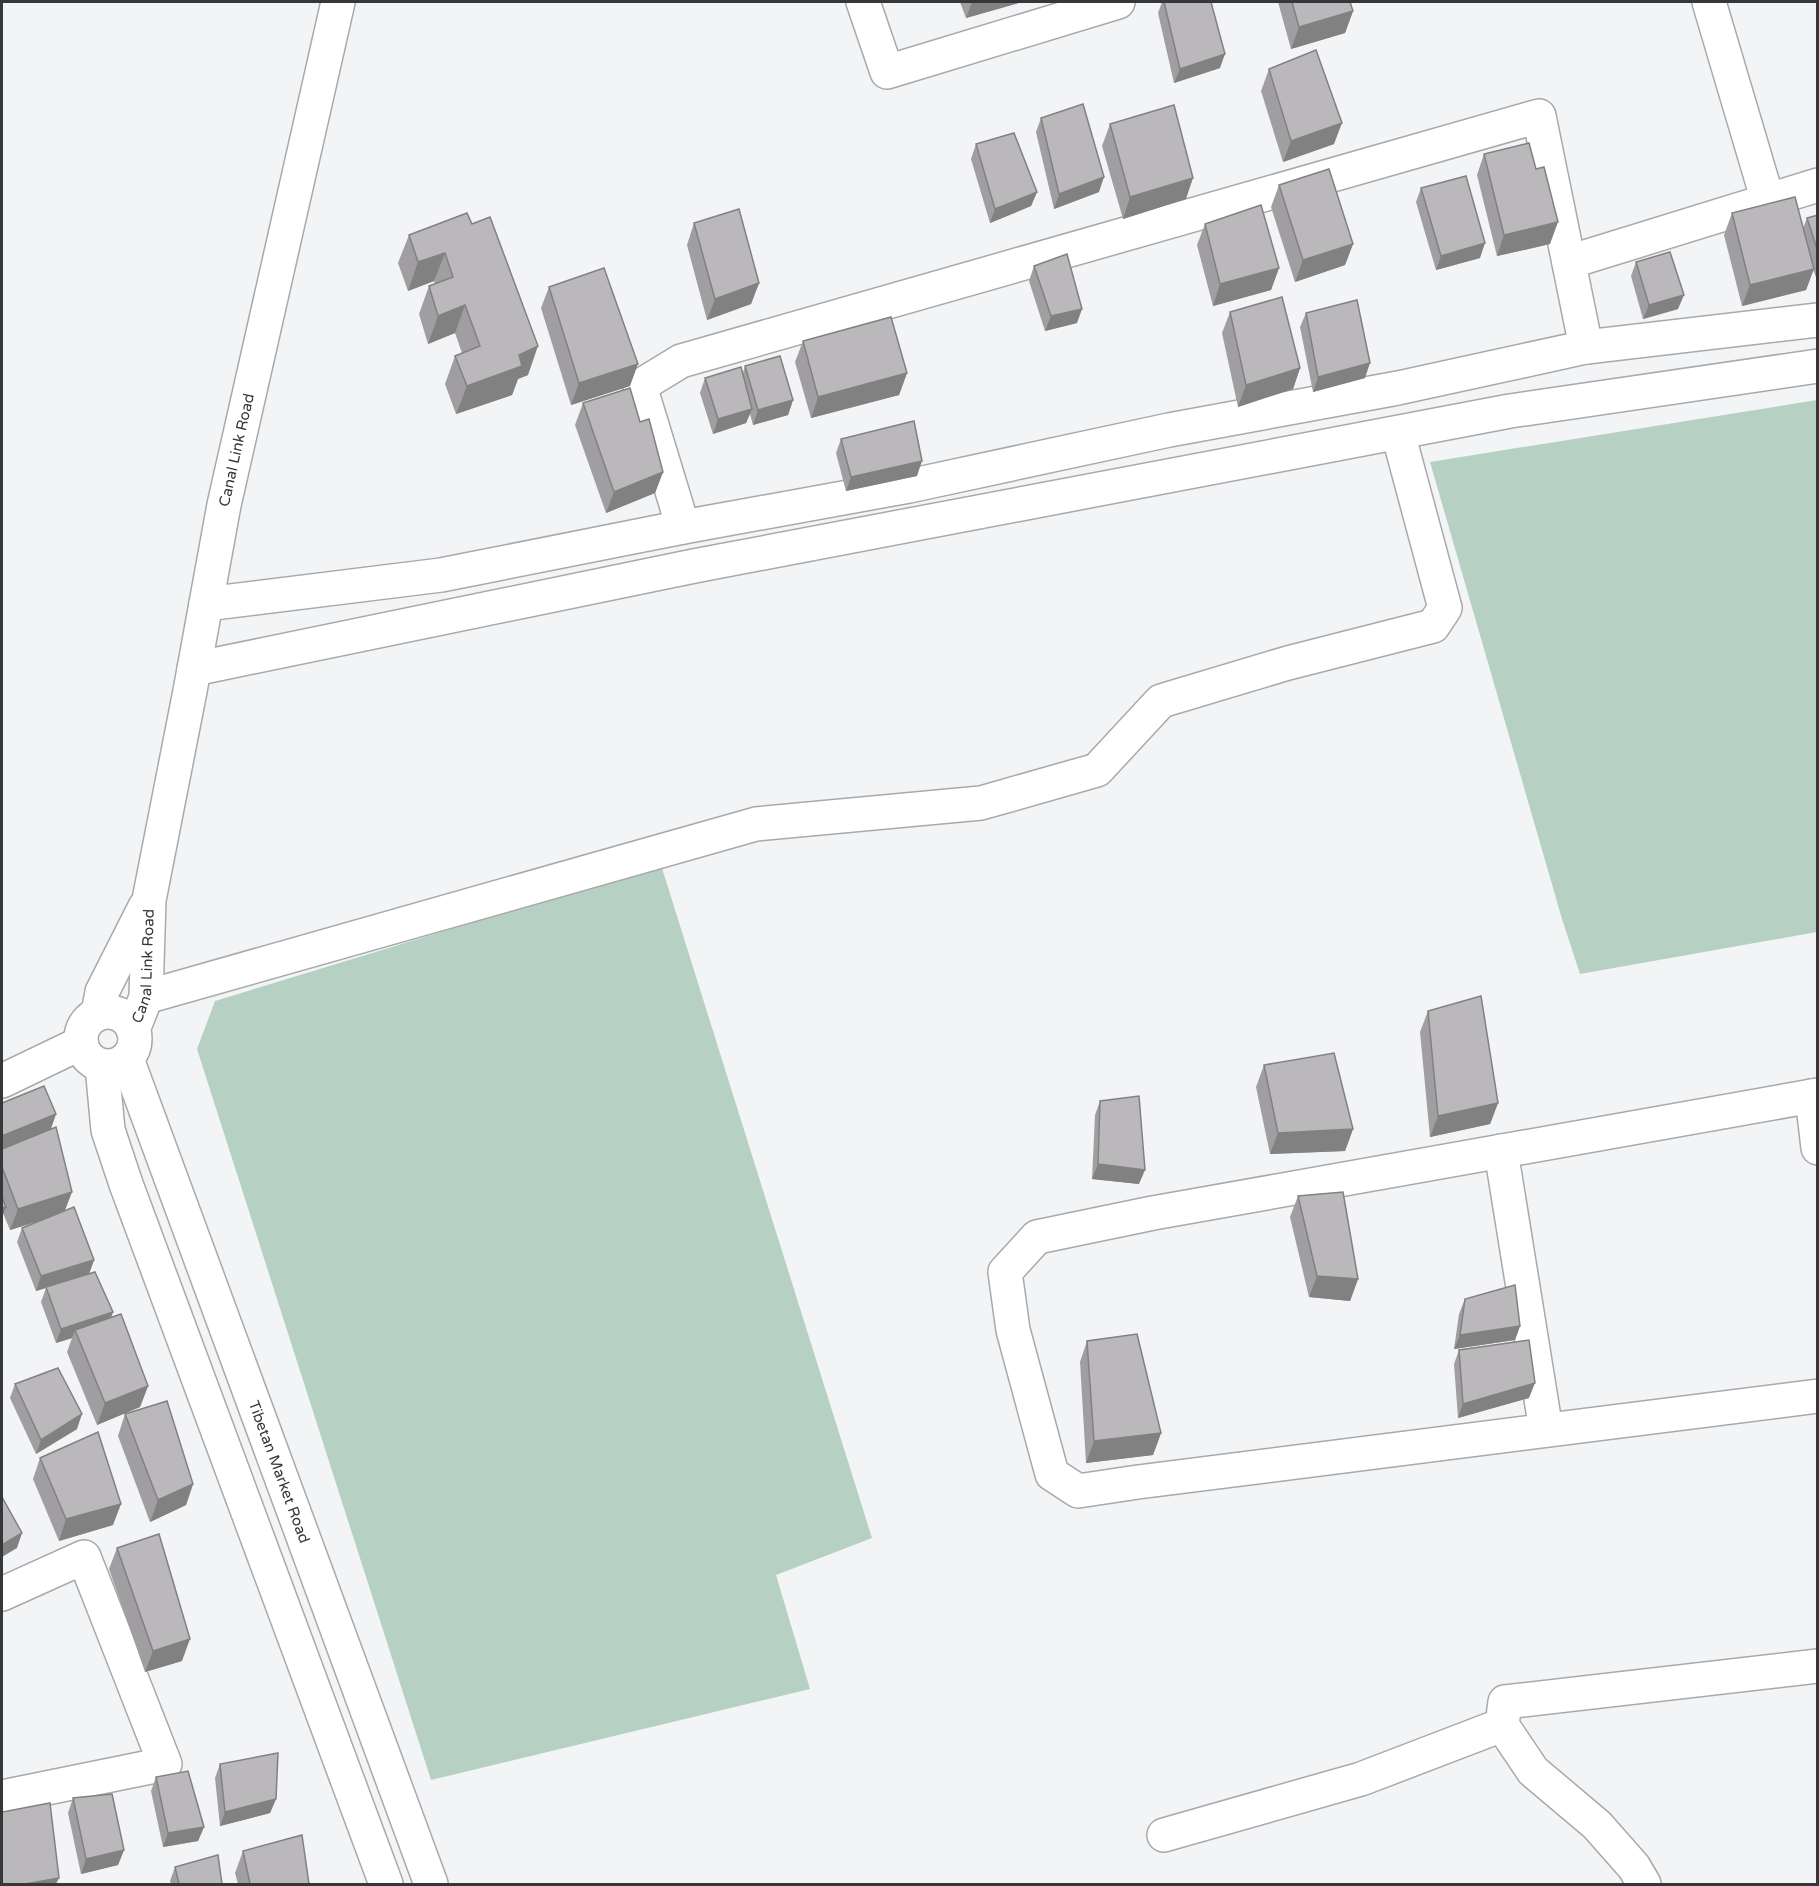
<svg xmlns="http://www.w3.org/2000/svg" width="1819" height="1886" viewBox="0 0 1819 1886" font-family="'Varela Round',sans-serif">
	<rect width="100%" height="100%" fill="#f3f4f6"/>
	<g fill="#b6d1c3">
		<polygon points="1817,400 1817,932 1580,974 1562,919 1430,462"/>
		<polygon points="661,865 872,1538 776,1575 810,1689 431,1780 197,1049 215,1001"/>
	</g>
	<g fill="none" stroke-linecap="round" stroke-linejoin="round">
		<defs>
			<g id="minor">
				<polyline points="863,2 887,72 1118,2"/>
				<polyline points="1709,2 1768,201"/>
				<polyline points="1569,262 1818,185"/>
				<polyline points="683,527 640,386 681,361 1539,116 1586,347"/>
				<polyline points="206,604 441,575 683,527 909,486 1169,430 1398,388 1586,347 1818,320"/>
				<polyline points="194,669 694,566 1510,411 1818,366"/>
				<polyline points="146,997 756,824 981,803 1097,770 1161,701 1288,663 1433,626 1445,608 1398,433"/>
				<circle cx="108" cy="1039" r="27"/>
				<polyline points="98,1014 102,992 145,907"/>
				<path id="s1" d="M133,1030L146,997L149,900L190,691L224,505L338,2"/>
				<path id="s2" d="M127,1059L431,1884"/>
				<polyline points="102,1066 108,1130 126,1184 386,1884"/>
				<polyline points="2,1081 81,1043"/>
				<polyline points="1818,1095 1153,1213 1037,1237 1005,1272 1013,1330 1052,1474 1078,1491 1138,1482 1818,1396"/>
				<polyline points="1812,1096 1818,1148"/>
				<polyline points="1501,1151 1546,1430"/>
				<polyline points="2,1594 84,1557 165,1764 2,1797"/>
				<polyline points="1164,1835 1361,1779 1502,1725"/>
				<polyline points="1644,1884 1634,1867 1597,1825 1533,1771 1502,1725 1505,1702 1818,1666"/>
			</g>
		</defs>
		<use href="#minor" stroke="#a8a9ab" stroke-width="36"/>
		<use href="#minor" stroke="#fff" stroke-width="33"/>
	</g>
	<g fill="#a09ea0">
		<polygon points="960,2 1022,2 966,18"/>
		<polygon points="1162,2 1211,2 1220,68 1174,83 1158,13"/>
		<polygon points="1278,2 1350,2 1353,11 1345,33 1291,49"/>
		<polygon points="1269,69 1334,144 1283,162 1261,91"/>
		<polygon points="1041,118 1099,192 1054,209 1036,132"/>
		<polygon points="1110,124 1186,199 1123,219 1102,146"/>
		<polygon points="976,144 1037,192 1031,206 990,223 971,159"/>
		<polygon points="1484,154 1536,169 1550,244 1497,256 1477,175"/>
		<polygon points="1279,185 1353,244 1345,265 1295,282 1271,207"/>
		<polygon points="1421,188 1480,258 1436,270 1416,202"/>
		<polygon points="467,213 528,375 518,379 512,395 456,414 445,384 455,356 462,353 455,333 428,344 419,314 429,286 435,284 434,281 408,291 398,263 409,235"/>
		<polygon points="1732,213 1803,228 1807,218 1818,215 1818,283 1813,269 1806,290 1742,306 1724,235"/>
		<polygon points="694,223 759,283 751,304 707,320 687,245"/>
		<polygon points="1205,224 1279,268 1271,290 1213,306 1197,245"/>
		<polygon points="1636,262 1678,309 1643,319 1631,276"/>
		<polygon points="1034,266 1077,323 1045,331 1029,281"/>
		<polygon points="549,287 630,386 571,405 541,308"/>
		<polygon points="1230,312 1300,368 1293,389 1238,407 1222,333"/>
		<polygon points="1306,313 1365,378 1313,392 1300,327"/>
		<polygon points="803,341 907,373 899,395 811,418 795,362"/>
		<polygon points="745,366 793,400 788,415 753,425 750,414 746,423 713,434 700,393 705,378 743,373"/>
		<polygon points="583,403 640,422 663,472 655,493 606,513 575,425"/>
		<polygon points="841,439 917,476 846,491 836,453"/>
		<polygon points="1428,1011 1498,1103 1490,1124 1430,1137 1420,1032"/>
		<polygon points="1264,1065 1353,1129 1345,1151 1270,1154 1256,1087"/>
		<polygon points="1100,1101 1139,1184 1092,1179 1095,1115"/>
		<polygon points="2,1103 56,1114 51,1129 65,1211 94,1260 89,1274 148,1386 140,1407 97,1425 67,1352 72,1338 56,1343 41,1302 46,1288 36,1291 17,1242 22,1228 39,1221 10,1230 3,1213 2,1218"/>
		<polygon points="1298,1196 1358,1279 1350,1301 1309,1297 1290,1217"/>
		<polygon points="1465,1299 1520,1326 1515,1340 1454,1349 1459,1314"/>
		<polygon points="1087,1341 1161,1433 1153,1455 1086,1463 1080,1362"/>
		<polygon points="1459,1350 1529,1398 1458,1418 1454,1364"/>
		<polygon points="15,1384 77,1429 36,1454 10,1398"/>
		<polygon points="125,1414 193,1484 186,1505 150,1522 118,1436"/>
		<polygon points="40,1458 113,1525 59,1541 33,1479"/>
		<polygon points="117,1548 182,1661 145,1672 109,1569"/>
		<polygon points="220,1764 276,1799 270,1813 220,1826 215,1778"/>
		<polygon points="156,1777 204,1827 198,1841 163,1847 151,1791"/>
		<polygon points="73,1798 124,1850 118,1865 81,1874 68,1813"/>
		<polygon points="243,1851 309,1884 238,1884 235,1873"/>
		<polygon points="175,1867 222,1884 171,1884 170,1881"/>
	</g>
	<g fill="#828182">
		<polygon points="972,2 1022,2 966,18"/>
		<polygon points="1353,11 1345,33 1291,49 1299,27"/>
		<polygon points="1225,54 1220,68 1174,83 1180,69"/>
		<polygon points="1342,123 1334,144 1283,162 1291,141"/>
		<polygon points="1104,177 1099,192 1054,209 1059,194"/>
		<polygon points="1193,178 1186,199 1123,219 1130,197"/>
		<polygon points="1037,192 1031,206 990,223 995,209"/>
		<polygon points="1558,222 1550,244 1497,256 1504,235"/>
		<polygon points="1485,243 1480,258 1436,270 1441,256"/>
		<polygon points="1353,244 1345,265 1295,282 1303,260"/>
		<polygon points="445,253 434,281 408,291 418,262"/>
		<polygon points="1279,268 1271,290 1213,306 1220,284"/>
		<polygon points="1814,269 1806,290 1742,306 1750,285"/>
		<polygon points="759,283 751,304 707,320 715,299"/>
		<polygon points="1684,295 1678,309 1643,319 1649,305"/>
		<polygon points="465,305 455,333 428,344 438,316"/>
		<polygon points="1082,309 1077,323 1045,331 1051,316"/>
		<polygon points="538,346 528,375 518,379 512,395 456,414 467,386 519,355"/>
		<polygon points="1370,363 1365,378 1313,392 1318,377"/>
		<polygon points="638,364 630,386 571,405 579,383"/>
		<polygon points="1300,368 1293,389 1238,407 1246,385"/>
		<polygon points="907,373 899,395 811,418 818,397"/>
		<polygon points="793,400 788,415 753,425 758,410"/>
		<polygon points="752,409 746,423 713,434 718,419"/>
		<polygon points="922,461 917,476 846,491 851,477"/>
		<polygon points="663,472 655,493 606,513 614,492"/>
		<polygon points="1498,1103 1490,1124 1430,1137 1438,1116"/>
		<polygon points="56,1114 48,1136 2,1154 2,1136"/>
		<polygon points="1353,1129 1345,1151 1270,1154 1278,1133"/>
		<polygon points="1098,1164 1145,1170 1139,1184 1092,1179"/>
		<polygon points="72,1192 64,1213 10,1230 18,1209"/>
		<polygon points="6,1207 2,1218 2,1208"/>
		<polygon points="94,1260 89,1274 36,1291 41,1276"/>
		<polygon points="1317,1276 1358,1279 1350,1301 1309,1297"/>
		<polygon points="113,1312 108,1327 75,1330 72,1338 56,1343 61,1329"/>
		<polygon points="1520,1326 1515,1340 1454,1349 1460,1335"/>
		<polygon points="1535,1383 1529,1398 1458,1418 1463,1404"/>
		<polygon points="148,1386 140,1407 97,1425 105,1403"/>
		<polygon points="82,1414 77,1429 36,1454 41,1440"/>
		<polygon points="1161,1433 1153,1455 1086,1463 1094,1441"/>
		<polygon points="193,1484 186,1505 150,1522 158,1500"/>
		<polygon points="121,1504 113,1525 59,1541 66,1519"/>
		<polygon points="22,1533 17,1548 2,1557 2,1545"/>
		<polygon points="190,1639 182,1661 145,1672 153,1651"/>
		<polygon points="276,1799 270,1813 220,1826 225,1812"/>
		<polygon points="204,1827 198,1841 163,1847 168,1833"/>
		<polygon points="124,1850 118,1865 81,1874 86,1859"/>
		<polygon points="59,1878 56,1884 25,1884"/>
	</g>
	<g fill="#bab8ba" stroke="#828182" stroke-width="1.5">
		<polygon points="1164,2 1211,2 1225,54 1180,69"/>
		<polygon points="1292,2 1350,2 1353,11 1299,27"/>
		<polygon points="1316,50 1342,123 1291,141 1269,69"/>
		<polygon points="1083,104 1104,177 1059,194 1041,118"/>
		<polygon points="1174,105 1193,178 1130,197 1110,124"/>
		<polygon points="1014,133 1037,192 995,209 976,144"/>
		<polygon points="1529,143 1536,169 1544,167 1558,222 1504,235 1484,154"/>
		<polygon points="1329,169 1353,244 1303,260 1279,185"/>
		<polygon points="1466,176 1485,243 1441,256 1421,188"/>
		<polygon points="1795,197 1814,269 1750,285 1732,213"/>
		<polygon points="1261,205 1279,268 1220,284 1205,224"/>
		<polygon points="739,209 759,283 715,299 694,223"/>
		<polygon points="467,213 472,224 490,217 538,346 519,355 522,366 467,386 455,356 480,346 465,305 438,316 429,286 453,277 445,253 418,262 409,235"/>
		<polygon points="1818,215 1818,252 1807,218"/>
		<polygon points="1670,252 1684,295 1649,305 1636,262"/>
		<polygon points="1067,254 1082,309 1051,316 1034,266"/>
		<polygon points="604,268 638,364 579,383 549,287"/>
		<polygon points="1282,297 1300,368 1246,385 1230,312"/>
		<polygon points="1357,300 1370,363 1318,377 1306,313"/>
		<polygon points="891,317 907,373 818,397 803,341"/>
		<polygon points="780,356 793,400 758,410 745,366"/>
		<polygon points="741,367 752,409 718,419 705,378"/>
		<polygon points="630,388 640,422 649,419 663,472 614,492 583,403"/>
		<polygon points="914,421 922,461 851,477 841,439"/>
		<polygon points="1481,996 1498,1103 1438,1116 1428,1011"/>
		<polygon points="1334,1053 1353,1129 1278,1133 1264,1065"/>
		<polygon points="44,1086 56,1114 2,1136 2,1103"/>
		<polygon points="1139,1096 1145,1170 1098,1164 1100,1101"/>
		<polygon points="56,1127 72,1192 18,1209 2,1167 2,1149"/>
		<polygon points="1343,1192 1358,1279 1317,1276 1298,1196"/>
		<polygon points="2,1197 6,1207 2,1208"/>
		<polygon points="74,1207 94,1260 41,1276 22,1228"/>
		<polygon points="95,1272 113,1312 61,1329 46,1287"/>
		<polygon points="1515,1285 1520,1326 1460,1335 1465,1299"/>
		<polygon points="121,1314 148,1386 105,1403 75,1330"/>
		<polygon points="1137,1334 1161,1433 1094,1441 1087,1341"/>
		<polygon points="1529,1340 1535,1383 1463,1404 1459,1350"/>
		<polygon points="58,1368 82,1414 41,1440 15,1384"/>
		<polygon points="167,1401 193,1484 158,1500 125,1414"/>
		<polygon points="98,1432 121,1504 66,1519 40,1458"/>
		<polygon points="2,1497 22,1533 2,1545"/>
		<polygon points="159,1534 190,1639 153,1651 117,1548"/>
		<polygon points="278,1753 276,1799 225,1812 220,1764"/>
		<polygon points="188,1771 204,1827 168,1833 156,1777"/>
		<polygon points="112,1794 124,1850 86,1859 73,1798"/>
		<polygon points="50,1803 59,1878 25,1884 2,1884 2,1812"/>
		<polygon points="302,1835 309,1884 250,1884 243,1851"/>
		<polygon points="218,1855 222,1884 179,1884 175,1867"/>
	</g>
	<g text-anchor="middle" stroke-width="5" stroke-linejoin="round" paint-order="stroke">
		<g font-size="15" fill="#363738" stroke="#fff">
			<text dy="5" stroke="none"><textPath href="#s1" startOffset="591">Canal Link Road</textPath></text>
			<text dy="5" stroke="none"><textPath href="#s1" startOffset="66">Canal Link Road</textPath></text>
			<text dy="5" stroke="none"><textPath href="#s2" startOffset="440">Tibetan Market Road</textPath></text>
		</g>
	</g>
	<rect width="1819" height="1886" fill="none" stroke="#363738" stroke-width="6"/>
</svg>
